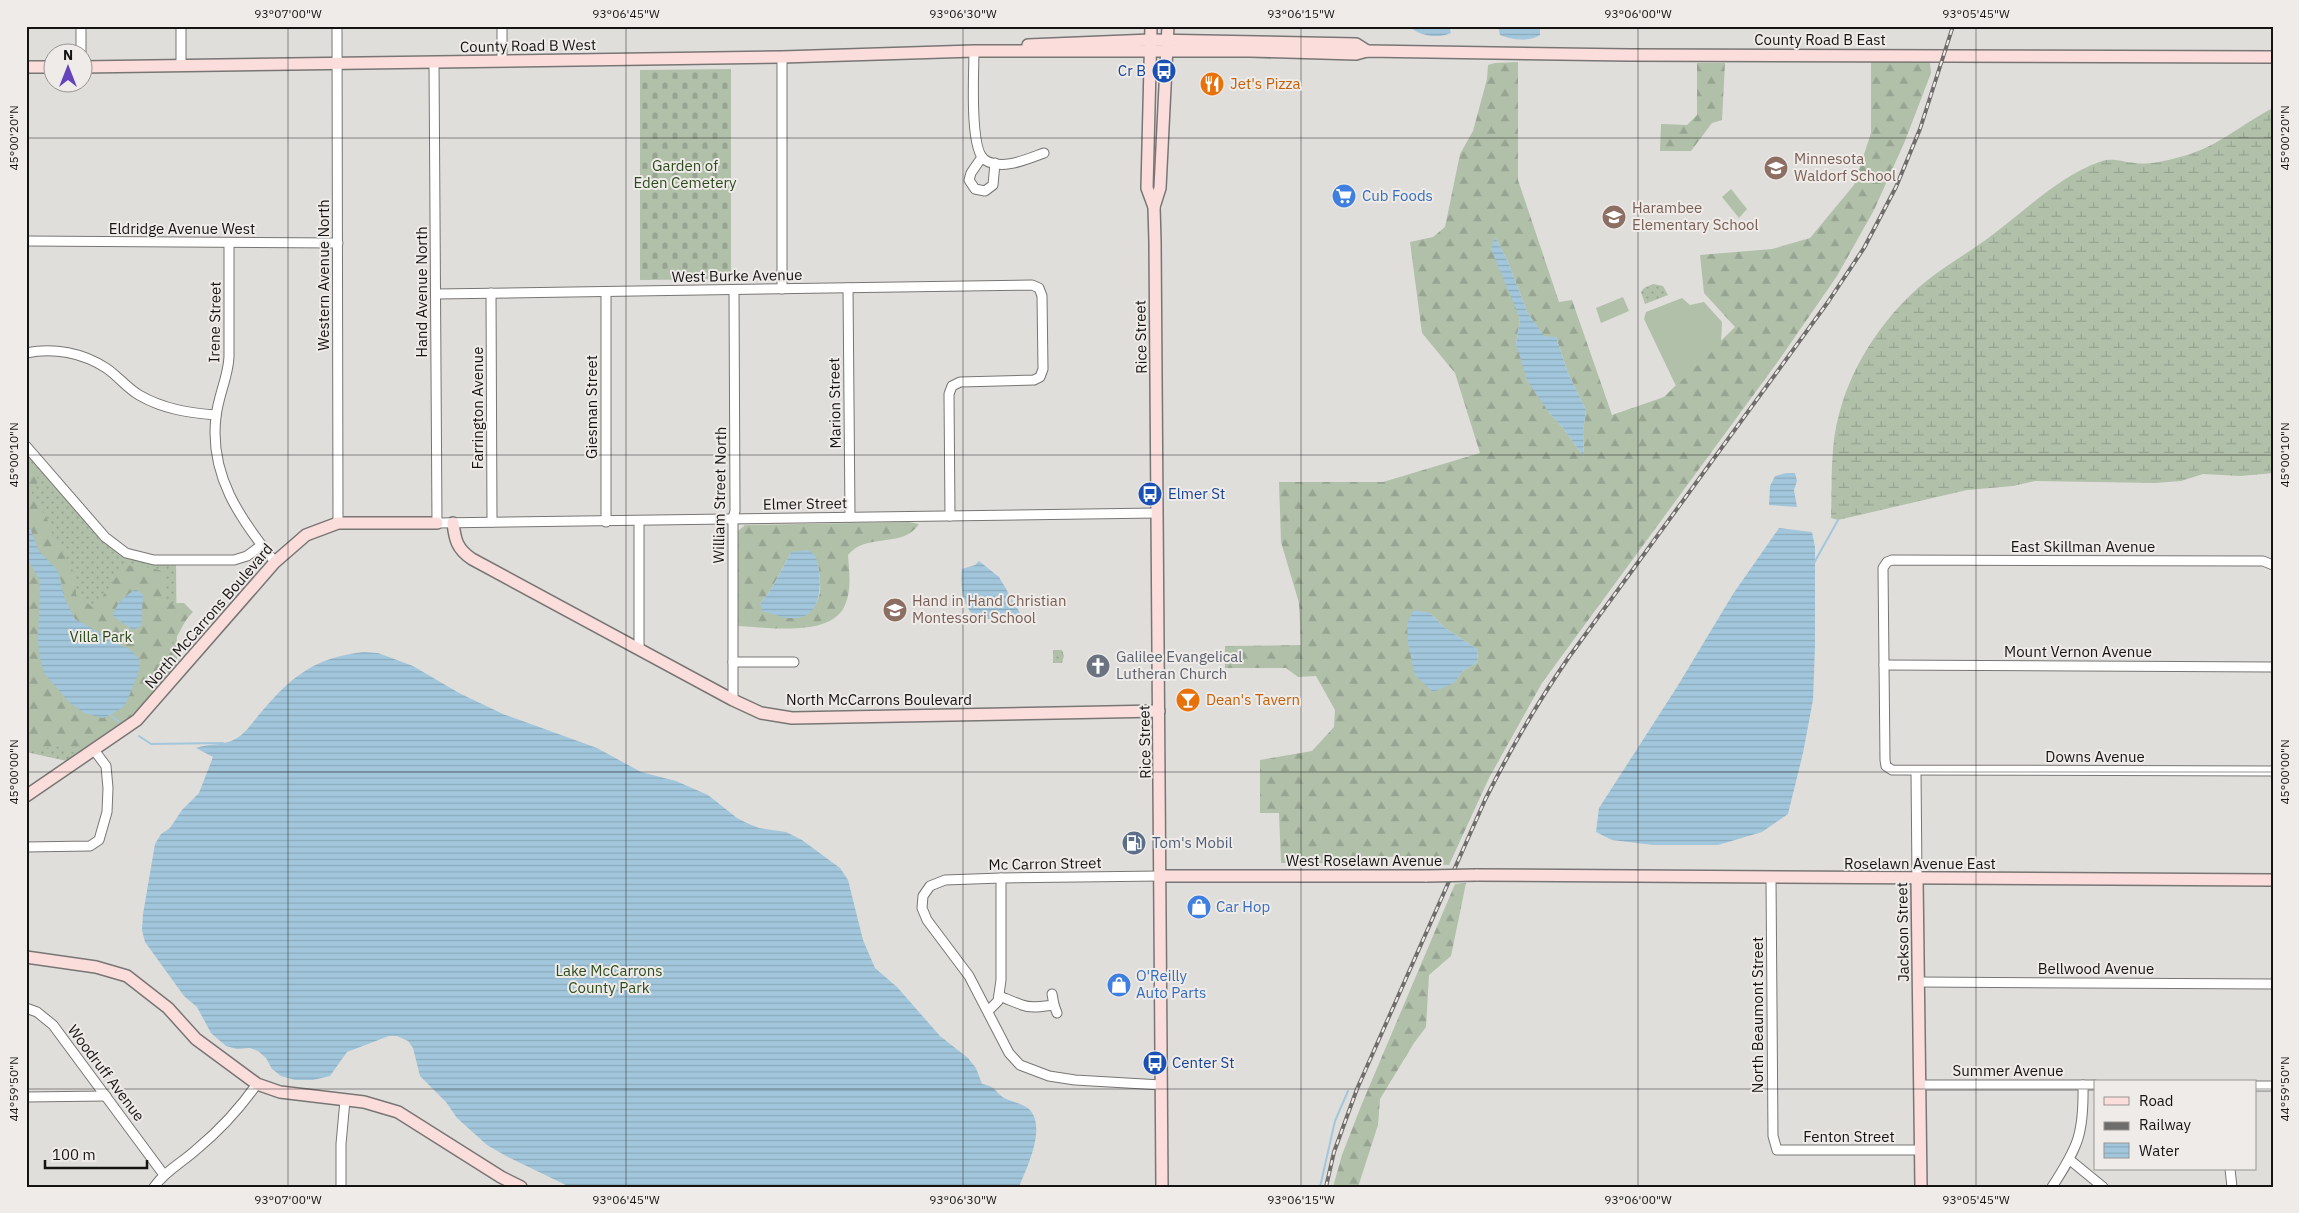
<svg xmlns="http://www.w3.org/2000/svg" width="2299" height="1213" viewBox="0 0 2299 1213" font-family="'IBM Plex Sans',sans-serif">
	<defs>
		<pattern id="grass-dots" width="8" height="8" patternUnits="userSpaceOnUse" patternTransform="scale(1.25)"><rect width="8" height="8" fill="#b0c0a9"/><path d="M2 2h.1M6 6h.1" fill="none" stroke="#96a491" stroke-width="1.8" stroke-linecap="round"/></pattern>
		<pattern id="forest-firs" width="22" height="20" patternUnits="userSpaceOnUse" patternTransform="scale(1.25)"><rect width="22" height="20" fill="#b0c0a9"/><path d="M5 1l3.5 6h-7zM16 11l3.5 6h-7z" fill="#96a491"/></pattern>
		<pattern id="wetland-marsh" width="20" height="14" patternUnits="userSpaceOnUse" patternTransform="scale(1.25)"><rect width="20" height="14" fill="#b0c0a9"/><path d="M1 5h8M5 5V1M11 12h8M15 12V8" fill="none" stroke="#96a491"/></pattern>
		<pattern id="cemetery-stones" width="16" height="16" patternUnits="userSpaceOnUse" patternTransform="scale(1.25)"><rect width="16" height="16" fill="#b0c0a9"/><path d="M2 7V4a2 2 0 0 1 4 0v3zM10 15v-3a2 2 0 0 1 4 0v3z" fill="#96a491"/></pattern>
		<pattern id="water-rules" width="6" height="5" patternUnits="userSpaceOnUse" patternTransform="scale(1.25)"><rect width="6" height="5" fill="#a2c7dc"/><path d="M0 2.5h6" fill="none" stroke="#8baabc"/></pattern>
	</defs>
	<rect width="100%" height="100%" fill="#e0dedb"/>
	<g fill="url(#grass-dots)">
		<polygon points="1653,284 1663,286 1668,295 1645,304 1641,292 1644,288"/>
		<polygon points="26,446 105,537 126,553 176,560 177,675 148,709 76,763 26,752"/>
		<polygon points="1053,650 1062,650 1064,656 1062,663 1053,663"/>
	</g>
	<g fill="url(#forest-firs)" fill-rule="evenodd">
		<path d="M1518,62V180L1559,302L1572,300L1612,415L1664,397L1735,327L1704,293L1700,255L1772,249L1810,238L1854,185L1871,133V62H1930L1931,73L1905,141L1874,210L1837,276L1779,360L1542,683L1489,778L1449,865L1427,864L1421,856L1342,858L1339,863H1281L1279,813H1260V760L1312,751L1334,727L1335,710L1316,676L1298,677L1286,668H1225V646L1301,645L1299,603L1281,542L1279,482H1383L1480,453L1455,373L1422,333L1410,242L1433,237L1445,227L1460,154L1473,131L1487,79L1488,65L1495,63ZM1495,237L1508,262L1527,312L1544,337H1556L1568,373L1586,410L1583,432L1584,457L1563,428L1550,414L1516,344L1520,318ZM1430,613L1445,628L1477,649L1478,662L1463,671L1453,683Z"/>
		<polygon points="1697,63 1725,63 1722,120 1712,123 1691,151 1660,151 1661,124 1687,125 1697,115"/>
		<path d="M26,459L38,470L37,484L31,494L52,527V536L64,553L76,577V595L94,608L125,565L153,568L164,572L167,603H184L193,612C181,623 181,635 170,645L175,666L141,710L76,753L56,746L42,749H26V556L39,579L40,589L39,654L134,684L140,670L119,644L83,625L75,619L68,610L61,580L52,564L38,550L26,516ZM113,616L140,617L141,626L133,629Z"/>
		<path d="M909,522L919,524C903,549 866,532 848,555C849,571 852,589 845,605C832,638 766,627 737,626V532L745,525ZM791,552L818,564C819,573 821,583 820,592C814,625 780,623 760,604L772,588Z"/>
		<polygon points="1466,883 1451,956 1429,975 1426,1027 1414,1043 1380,1099 1378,1125 1358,1187 1333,1187 1342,1155 1361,1106 1455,884"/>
	</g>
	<path fill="url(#wetland-marsh)" d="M2273,108V473L2241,476L2203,474L2181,481L2155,483L2035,481L2013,486L1967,490L1838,520L1831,518C1832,495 1831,472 1833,450C1838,387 1873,328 1919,287C1940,269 1965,255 1987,239C2023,213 2056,178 2099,162C2113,157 2121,162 2135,163C2147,165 2165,161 2176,158C2214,150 2240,125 2273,108Z"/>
	<polygon fill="url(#cemetery-stones)" points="731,69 731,279 640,280 640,70"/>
	<g fill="#b0c0a9">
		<polygon points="1731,189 1747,209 1739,218 1722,197"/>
		<polygon points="1623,297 1629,311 1601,323 1596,308"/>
		<polygon points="1682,298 1690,305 1704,302 1722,322 1721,343 1676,386 1644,319 1646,312"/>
	</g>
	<g fill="url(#water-rules)">
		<path d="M1409,26H1449L1451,33C1439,39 1418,36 1409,26Z"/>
		<path d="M1498,26H1540V35C1530,42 1511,40 1500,35Z"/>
		<polygon points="1495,237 1508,262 1527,312 1544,336 1556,337 1568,373 1586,410 1583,432 1584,457 1563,428 1550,414 1527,380 1516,344 1520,318 1491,249"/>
		<polygon points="1786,473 1795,473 1797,481 1794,490 1797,507 1769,505 1770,486 1775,476"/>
		<path d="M26,516L38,550L58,571L64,597L75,619L132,651L140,660C140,669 138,675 134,683C125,707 127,707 103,718L84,713L69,702L44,673L39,654L38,638L40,589L39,579L26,556Z"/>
		<polygon points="1779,528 1812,532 1815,547 1815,646 1813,700 1803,753 1788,814 1762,832 1718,845 1653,845 1612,840 1596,832 1599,808 1677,687 1733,594"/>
		<path d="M807,550L815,555C823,577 825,621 790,618C780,618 772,612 763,612L760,604L772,588L791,552Z"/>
		<path d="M979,561L999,577L1020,613L1018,620L1005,624C1001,623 997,620 994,619C990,618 985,620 981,619C962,613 960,584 962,569L975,565Z"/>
		<path d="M136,589L143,595L141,626L133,630L113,616C115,604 125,596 136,589Z"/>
		<polygon points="1414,610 1430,613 1445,628 1477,649 1478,662 1463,671 1454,683 1433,692 1415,675 1408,644 1407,623"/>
		<path d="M364,652L378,653L413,666L459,693L503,714L597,748L641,772L676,781L708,795L737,818L749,824L759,828L786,832L802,840L840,868L848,880L863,940L875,968L897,987L940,1036L968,1058L976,1068L982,1084C997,1087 993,1090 1004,1098C1012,1102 1022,1103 1029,1109C1047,1127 1027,1167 1019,1187H570L506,1156L487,1145L457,1118L446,1102L420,1076L413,1048L408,1041L397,1036H389L347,1052L330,1076L313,1080H295L281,1076L272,1069L266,1058L258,1051L250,1048L237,1049L226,1046L211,1033L197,1007L184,996L145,942L142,930L143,914L155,844L161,834L170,828L182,810L199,793L213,757L196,748C209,743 225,746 237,738C247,732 255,719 263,710C293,675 317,657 364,652Z"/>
	</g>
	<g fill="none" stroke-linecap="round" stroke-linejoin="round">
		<g stroke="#a2c7dc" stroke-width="2">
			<polyline points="1814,563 1838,520"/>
			<polyline points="109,714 119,722"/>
			<polyline points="139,736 151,744 223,743"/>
			<polyline points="1320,1187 1335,1121 1348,1091"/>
		</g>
		<defs>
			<g id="street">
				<polyline points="81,26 81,52"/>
				<polyline points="181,26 181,66"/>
				<polyline points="337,26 338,523"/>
				<path d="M974,51C974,71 969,150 985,160C1002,171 1027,159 1044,153"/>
				<polyline points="782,57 782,289"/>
				<polyline points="502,61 502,26"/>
				<polyline points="434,62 437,523 1157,513"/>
				<polyline points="982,157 971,173 969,180 975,189 985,191 993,185 995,163"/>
				<polyline points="26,241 338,243"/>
				<path d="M229,243V357C228,378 218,396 216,417C209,475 240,519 275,562"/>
				<polyline points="848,288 850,517"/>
				<polyline points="491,293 492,522"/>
				<polyline points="606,293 606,522"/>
				<polyline points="436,294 1032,285 1039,288 1042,296 1043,369 1040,377 1034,380 960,382 952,386 949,394 950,516"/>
				<path d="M26,353C54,347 83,353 106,368C118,376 127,388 139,395C163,409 189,413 216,415"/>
				<polyline points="26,446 105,537 126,553 154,560 234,560 247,556 262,545"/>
				<polyline points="2273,565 2263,561 1892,560 1887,562 1883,568 1885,760 1886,766 1892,770 2273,771"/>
				<polyline points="639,649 639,521"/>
				<polyline points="733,662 794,662"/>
				<polyline points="1884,665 2273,667"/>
				<polyline points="733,700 733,518 735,511 734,290"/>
				<polyline points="1916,771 1917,879"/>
				<polyline points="26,847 90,846 99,840 107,812 108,788 106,766 94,750"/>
				<polyline points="1771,879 1773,1136 1777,1150 1920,1150"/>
				<polyline points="1919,982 2273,984"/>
				<polyline points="1052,994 1054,1005"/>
				<path d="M999,996C1007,999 1014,1002 1022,1005C1032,1009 1044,1006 1054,1005L1057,1013"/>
				<polyline points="26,1008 37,1012 53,1025 164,1175"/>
				<polyline points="988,1011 998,1001 1001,980 1001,878"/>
				<polyline points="1161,1085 1075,1080 1049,1076 1020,1065 1009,1053 969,976 927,920 922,908 923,896 930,886 945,880 1001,878 1161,876"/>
				<polyline points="1920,1085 2095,1085"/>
				<polyline points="2255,1086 2273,1086"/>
				<polyline points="26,1097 106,1096"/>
				<polyline points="2070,1160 2103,1187"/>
				<polyline points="2230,1169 2232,1187"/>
				<path d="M154,1187C165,1171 183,1162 197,1149C220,1130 240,1108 257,1084"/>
				<polyline points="341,1187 341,1144 345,1100"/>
				<path d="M2052,1187C2078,1147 2084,1134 2083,1085"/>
			</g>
			<g id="secondary">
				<polyline points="1151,26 1147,188 1154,207 1155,242 1162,1187"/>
				<polyline points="1028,45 1151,40 1356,44 1367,51"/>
				<polyline points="26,67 52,67"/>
				<polyline points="82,67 782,57 974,51 1250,51 1356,54 1367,51 1629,55 2273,57"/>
				<polyline points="1154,207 1160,188 1168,26"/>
				<path d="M453,523C455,540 457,549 472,559L733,700L761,713L792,718L1159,711"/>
				<polyline points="26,796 137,720 275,562 306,535 338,523 437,523"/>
				<polyline points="1476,875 2273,880"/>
				<polyline points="1161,876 1427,876"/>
				<polyline points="1917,879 1921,1187"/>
				<polyline points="26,957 96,967 127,976 168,1008 196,1039 257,1084 280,1092 364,1102 398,1112 501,1177 521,1187"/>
			</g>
		</defs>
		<use href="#street" stroke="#787674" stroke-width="11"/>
		<use href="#secondary" stroke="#787674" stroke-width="14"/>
		<use href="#street" stroke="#fff" stroke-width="9"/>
		<use href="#secondary" stroke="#fbdedc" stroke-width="11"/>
		<defs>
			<path id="rail" d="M1326,1187L1334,1152L1357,1089L1485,800C1510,750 1537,703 1569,657L1828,302L1864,248L1896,187L1920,129L1953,26"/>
		</defs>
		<use href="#rail" stroke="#6f6d6b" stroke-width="4"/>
		<use href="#rail" stroke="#eeebe8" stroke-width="2" stroke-dasharray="5.5" stroke-linecap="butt"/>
		<defs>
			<polyline id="secondary-bridge" points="1427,876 1476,875"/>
		</defs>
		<use href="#secondary-bridge" stroke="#787674" stroke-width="14" stroke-linecap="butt"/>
		<use href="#secondary-bridge" stroke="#fbdedc" stroke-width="11"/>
	</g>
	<path fill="none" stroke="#151413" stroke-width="1" stroke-opacity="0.45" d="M288,26V1187M626,26V1187M963,26V1187M1301,26V1187M1638,26V1187M1976,26V1187M26,138H2273M26,455H2273M26,772H2273M26,1089H2095M2255,1089H2273"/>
	<defs>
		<symbol id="bus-disc" viewBox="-11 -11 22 22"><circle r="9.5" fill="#1a4fb4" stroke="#eeebe8"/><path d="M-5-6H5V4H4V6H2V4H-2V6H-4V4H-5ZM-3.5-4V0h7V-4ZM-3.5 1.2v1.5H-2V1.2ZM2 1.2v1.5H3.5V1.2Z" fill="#fff"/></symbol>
		<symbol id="restaurant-disc" viewBox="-11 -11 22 22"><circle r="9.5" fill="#e8710a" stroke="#eeebe8"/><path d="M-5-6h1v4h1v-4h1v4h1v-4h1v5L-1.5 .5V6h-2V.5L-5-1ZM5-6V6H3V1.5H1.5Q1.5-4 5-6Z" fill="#fff"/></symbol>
		<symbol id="school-disc" viewBox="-11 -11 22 22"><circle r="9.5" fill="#8d6e63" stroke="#eeebe8"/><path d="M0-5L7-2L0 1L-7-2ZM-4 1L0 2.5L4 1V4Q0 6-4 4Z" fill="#fff"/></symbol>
		<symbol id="supermarket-disc" viewBox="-11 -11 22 22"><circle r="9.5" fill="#3f7fe0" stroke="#eeebe8"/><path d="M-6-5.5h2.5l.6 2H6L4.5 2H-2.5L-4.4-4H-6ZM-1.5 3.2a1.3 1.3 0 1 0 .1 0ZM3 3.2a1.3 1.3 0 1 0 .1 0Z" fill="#fff"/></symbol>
		<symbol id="church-disc" viewBox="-11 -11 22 22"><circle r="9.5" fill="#6b7280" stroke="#eeebe8"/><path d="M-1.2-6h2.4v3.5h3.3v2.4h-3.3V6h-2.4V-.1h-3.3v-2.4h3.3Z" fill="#fff"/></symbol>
		<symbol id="bar-disc" viewBox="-11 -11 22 22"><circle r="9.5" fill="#e8710a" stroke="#eeebe8"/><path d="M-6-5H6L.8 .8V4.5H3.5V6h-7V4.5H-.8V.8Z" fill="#fff"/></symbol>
		<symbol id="fuel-disc" viewBox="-11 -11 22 22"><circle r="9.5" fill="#5c6f8a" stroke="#eeebe8"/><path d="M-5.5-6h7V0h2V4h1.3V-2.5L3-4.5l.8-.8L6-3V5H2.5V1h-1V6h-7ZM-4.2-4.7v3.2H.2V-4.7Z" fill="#fff"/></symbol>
		<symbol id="shop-disc" viewBox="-11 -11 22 22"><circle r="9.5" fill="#3f7fe0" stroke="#eeebe8"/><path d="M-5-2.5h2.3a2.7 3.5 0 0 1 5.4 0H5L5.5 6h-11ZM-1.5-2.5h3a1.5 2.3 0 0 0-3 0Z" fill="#fff"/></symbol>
	</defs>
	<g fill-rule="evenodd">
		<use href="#bus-disc" x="1150" y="57" width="28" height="28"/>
		<use href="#restaurant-disc" x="1198" y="70" width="28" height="28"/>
		<use href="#school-disc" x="1762" y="154" width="28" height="28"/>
		<use href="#supermarket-disc" x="1330" y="182" width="28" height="28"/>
		<use href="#school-disc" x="1600" y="203" width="28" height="28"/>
		<use href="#bus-disc" x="1136" y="480" width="28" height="28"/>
		<use href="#school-disc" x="881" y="596" width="28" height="28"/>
		<use href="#church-disc" x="1084" y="652" width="28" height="28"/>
		<use href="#bar-disc" x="1174" y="686" width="28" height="28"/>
		<use href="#fuel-disc" x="1120" y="829" width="28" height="28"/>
		<use href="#shop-disc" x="1185" y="893" width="28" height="28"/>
		<use href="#shop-disc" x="1105" y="971" width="28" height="28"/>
		<use href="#bus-disc" x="1141" y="1049" width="28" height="28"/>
	</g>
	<g text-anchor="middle" stroke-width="4" stroke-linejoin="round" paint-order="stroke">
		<g font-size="15" fill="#151413" stroke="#eeebe8">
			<text x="1820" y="45">County Road B East</text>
			<text transform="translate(528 46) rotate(-1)" y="5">County Road B West</text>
			<text x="182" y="234">Eldridge Avenue West</text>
			<text transform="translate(324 275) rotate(-90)" y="5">Western Avenue North</text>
			<text transform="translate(737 276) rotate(-1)" y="5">West Burke Avenue</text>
			<text transform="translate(422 292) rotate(-90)" y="5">Hand Avenue North</text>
			<text transform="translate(215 322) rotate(-89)" y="5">Irene Street</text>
			<text transform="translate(1141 337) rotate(-91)" y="5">Rice Street</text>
			<text transform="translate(835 403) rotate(-91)" y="5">Marion Street</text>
			<text transform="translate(592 407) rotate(-90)" y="5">Giesman Street</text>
			<text transform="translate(478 408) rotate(-90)" y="5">Farrington Avenue</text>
			<text transform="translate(720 495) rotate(-89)" y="5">William Street North</text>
			<text transform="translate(805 504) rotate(-1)" y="5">Elmer Street</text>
			<text x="2083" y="552">East Skillman Avenue</text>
			<text transform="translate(209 616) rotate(-49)" y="5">North McCarrons Boulevard</text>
			<text x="2078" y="657">Mount Vernon Avenue</text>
			<text x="879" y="705">North McCarrons Boulevard</text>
			<text transform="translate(1145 742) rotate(-91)" y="5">Rice Street</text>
			<text x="2095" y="762">Downs Avenue</text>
			<text x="1364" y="866">West Roselawn Avenue</text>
			<text transform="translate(1045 864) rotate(-1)" y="5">Mc Carron Street</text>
			<text x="1920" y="869">Roselawn Avenue East</text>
			<text transform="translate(1903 932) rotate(-91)" y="5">Jackson Street</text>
			<text x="2096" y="974">Bellwood Avenue</text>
			<text transform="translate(1758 1015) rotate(-90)" y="5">North Beaumont Street</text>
			<text x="2008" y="1076">Summer Avenue</text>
			<text transform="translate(106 1073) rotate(53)" y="5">Woodruff Avenue</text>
			<text x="1849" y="1142">Fenton Street</text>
		</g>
		<g font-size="15" fill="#164399" stroke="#eeebe8" text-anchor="start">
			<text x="1146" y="76" text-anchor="end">Cr B</text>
			<text x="1168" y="499">Elmer St</text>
			<text x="1172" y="1068">Center St</text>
		</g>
		<g font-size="15" fill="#c56008" stroke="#eeebe8" text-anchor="start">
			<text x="1230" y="89">Jet's Pizza</text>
			<text x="1206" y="705">Dean's Tavern</text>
		</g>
		<g font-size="15" fill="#785e54" stroke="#eeebe8" text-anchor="start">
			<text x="1794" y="164">Minnesota<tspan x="1794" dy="17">Waldorf School</tspan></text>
			<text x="1632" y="213">Harambee<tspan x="1632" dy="17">Elementary School</tspan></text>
			<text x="912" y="606">Hand in Hand Christian<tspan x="912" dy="17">Montessori School</tspan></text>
		</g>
		<g font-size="15" fill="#2e4b1d" stroke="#eeebe8">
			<text x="685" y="171">Garden of<tspan x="685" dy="17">Eden Cemetery</tspan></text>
			<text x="101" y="642">Villa Park</text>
			<text x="609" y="976">Lake McCarrons<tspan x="609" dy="17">County Park</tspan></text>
		</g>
		<g font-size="15" fill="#366cbe" stroke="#eeebe8" text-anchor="start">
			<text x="1362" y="201">Cub Foods</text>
			<text x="1216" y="912">Car Hop</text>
			<text x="1136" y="981">O'Reilly<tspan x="1136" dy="17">Auto Parts</tspan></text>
		</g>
		<g font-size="15" fill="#5b616d" stroke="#eeebe8" text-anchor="start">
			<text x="1116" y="662">Galilee Evangelical<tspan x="1116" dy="17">Lutheran Church</tspan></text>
		</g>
		<g font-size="15" fill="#4e5e75" stroke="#eeebe8" text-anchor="start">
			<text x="1152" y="848">Tom's Mobil</text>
		</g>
	</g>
	<rect width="2299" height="1213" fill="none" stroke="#eeebe8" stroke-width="55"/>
	<rect x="2094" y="1080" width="162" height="90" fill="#eeebe8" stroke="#979593"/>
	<rect x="2104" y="1097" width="25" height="8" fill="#fbdedc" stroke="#979593"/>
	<text x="2139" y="1106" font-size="15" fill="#151413">Road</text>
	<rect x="2104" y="1122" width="25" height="8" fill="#6f6d6b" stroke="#979593"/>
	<text x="2139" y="1130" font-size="15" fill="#151413">Railway</text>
	<rect x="2104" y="1143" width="25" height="15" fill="url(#water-rules)" stroke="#979593"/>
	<text x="2139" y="1156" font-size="15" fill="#151413">Water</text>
	<g transform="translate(68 68)"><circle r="24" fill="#eeebe8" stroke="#979593"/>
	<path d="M0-4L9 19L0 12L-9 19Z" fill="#6443bc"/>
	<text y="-8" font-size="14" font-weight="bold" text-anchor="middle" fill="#151413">N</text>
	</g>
	<path d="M45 1160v8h102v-8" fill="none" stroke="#151413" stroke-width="2.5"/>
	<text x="52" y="1160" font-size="15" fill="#151413" stroke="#eeebe8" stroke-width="4" paint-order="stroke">100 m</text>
	<rect x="28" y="28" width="2244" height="1158" fill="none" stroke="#151413" stroke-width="2"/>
	<g font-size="12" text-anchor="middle" fill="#151413">
		<text x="288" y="18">93°07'00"W</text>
		<text x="626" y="18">93°06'45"W</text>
		<text x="963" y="18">93°06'30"W</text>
		<text x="1301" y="18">93°06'15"W</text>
		<text x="1638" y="18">93°06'00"W</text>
		<text x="1976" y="18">93°05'45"W</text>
		<text transform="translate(14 138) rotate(-90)" y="4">45°00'20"N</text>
		<text transform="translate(2285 138) rotate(-90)" y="4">45°00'20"N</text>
		<text transform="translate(14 455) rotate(-90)" y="4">45°00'10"N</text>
		<text transform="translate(2285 455) rotate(-90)" y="4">45°00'10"N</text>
		<text transform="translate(14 772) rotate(-90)" y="4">45°00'00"N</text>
		<text transform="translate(2285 772) rotate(-90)" y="4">45°00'00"N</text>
		<text transform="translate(14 1089) rotate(-90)" y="4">44°59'50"N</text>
		<text transform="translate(2285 1089) rotate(-90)" y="4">44°59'50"N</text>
		<text x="288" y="1204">93°07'00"W</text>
		<text x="626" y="1204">93°06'45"W</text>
		<text x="963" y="1204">93°06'30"W</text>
		<text x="1301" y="1204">93°06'15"W</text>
		<text x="1638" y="1204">93°06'00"W</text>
		<text x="1976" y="1204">93°05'45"W</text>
	</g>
</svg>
